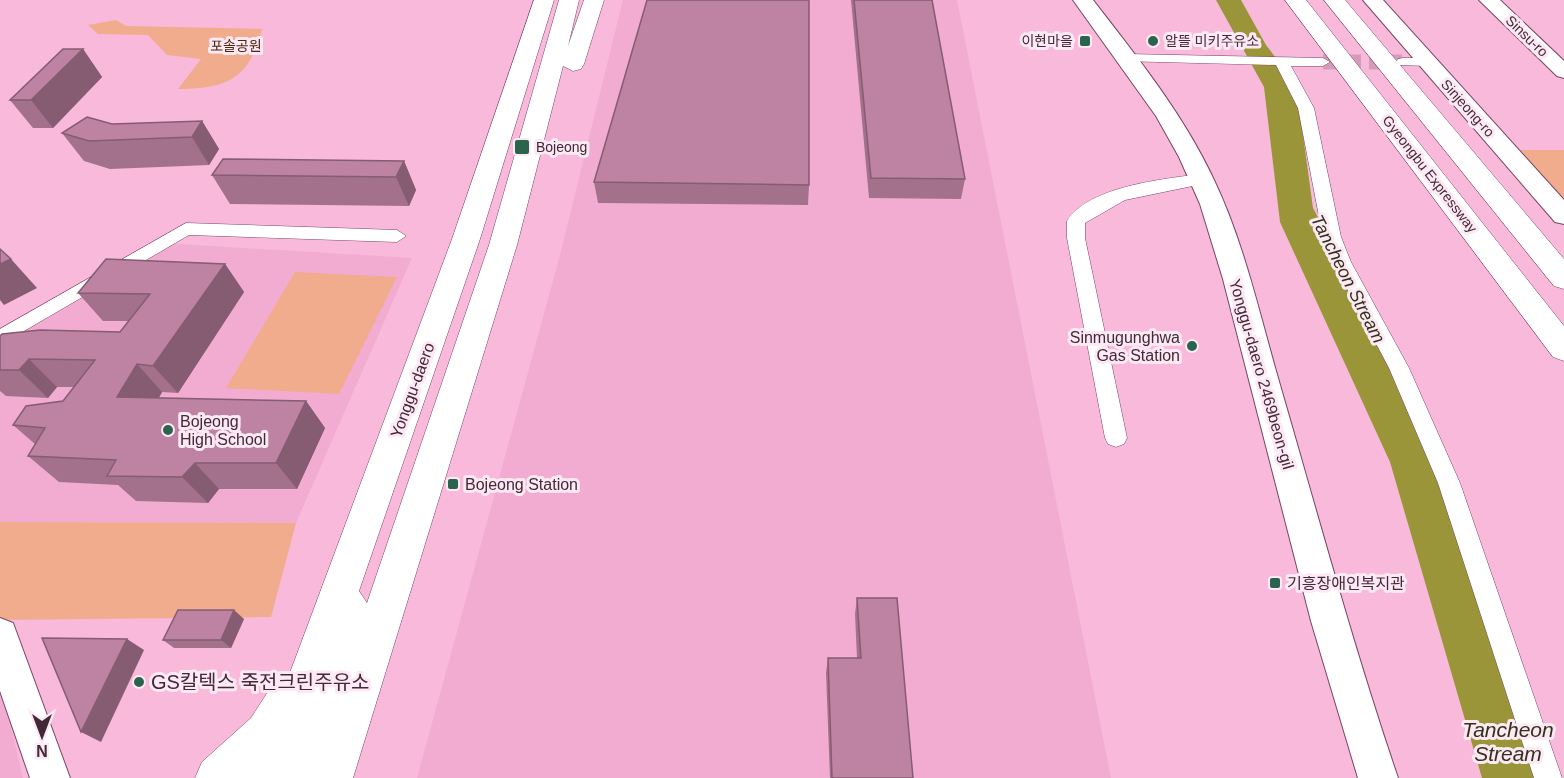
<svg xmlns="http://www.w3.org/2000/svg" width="1564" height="778" viewBox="0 0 1564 778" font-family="Helvetica,'Noto Sans KR',sans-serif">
	<rect width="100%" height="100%" fill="#f8b9da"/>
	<g fill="#f2acd1">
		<polygon points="623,0 957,0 1111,778 417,778 559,259"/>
		<polygon points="162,243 412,258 296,523 0,522 0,338"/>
		<polygon points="0,680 23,778 0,778"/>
	</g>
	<g fill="#f0ac8d">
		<path d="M116,20L126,26L262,29C250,79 226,89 178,89L201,59L167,55L148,35L98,34L88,25Z"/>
		<polygon points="1516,150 1564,150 1564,204"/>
		<polygon points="295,272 397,277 339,394 226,388"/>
		<polygon points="0,522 296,523 271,617 0,620"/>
	</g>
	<polygon fill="#9b9539" points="1216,0 1241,0 1266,45 1296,84 1313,208 1410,386 1559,778 1482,778 1390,462 1280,222 1264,87"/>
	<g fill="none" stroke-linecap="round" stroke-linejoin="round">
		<polyline stroke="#d49cb9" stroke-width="15" stroke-dasharray="15 8" stroke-linecap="butt" points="1323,62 1402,62"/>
		<defs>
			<g id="street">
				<polygon points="1126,54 1323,58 1330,62 1323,66 1291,66 1314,108 1341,237 1351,262 1409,368 1460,483 1562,778 1534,778 1438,483 1389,368 1333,262 1323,237 1298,108 1276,65 1121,61 1119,58"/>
				<polygon points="1403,58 1428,58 1435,62 1428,66 1398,65 1396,62 1398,59"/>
				<path d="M1201,174L1207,175L1209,179L1207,183L1125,200L1085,223V238L1127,438L1124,444L1116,447L1108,444L1105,438L1067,238V221C1089,186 1164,179 1201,174Z"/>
				<polygon points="186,223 397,230 406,236 397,242 189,235 0,345 0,329"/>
			</g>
			<g id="secondary">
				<path d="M1073,0H1093C1137,57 1184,115 1214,180C1244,243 1259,312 1278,378C1317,512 1353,646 1398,778H1358L1311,621L1223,279L1200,204L1179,157L1156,116Z"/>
				<polygon points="1363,0 1383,0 1564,200 1564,224 1555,222"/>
				<polygon points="1479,0 1500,0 1564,61 1564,78 1557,76"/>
				<polygon points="0,618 13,623 70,778 30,778 0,691"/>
			</g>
			<polygon id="primary" points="534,0 554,0 480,239 359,591 367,603 489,245 559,0 579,0 568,46 584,0 604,0 584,64 581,69 573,71 563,66 517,245 353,778 195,778 202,762 251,718 273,684 288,678 452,239"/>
			<g id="highway">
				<polygon points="1285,0 1306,0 1564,326 1564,361 1553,357"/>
				<polygon points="1324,0 1345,0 1564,259 1564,289 1554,286"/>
			</g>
		</defs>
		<use href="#street" stroke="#7a4462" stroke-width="1"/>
		<use href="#secondary" stroke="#7a4462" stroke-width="2"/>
		<use href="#primary" stroke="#7a4462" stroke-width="1"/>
		<use href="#highway" stroke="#7a4462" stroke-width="1"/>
		<use href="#street" fill="#fff" fill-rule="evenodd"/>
		<use href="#secondary" fill="#fff" fill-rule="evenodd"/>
		<use href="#primary" fill="#fff" fill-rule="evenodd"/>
		<use href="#highway" fill="#fff" fill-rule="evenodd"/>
	</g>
	<g fill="#a3718c">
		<polygon points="851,0 932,0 965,179 961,199 869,198"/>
		<polygon points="83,49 102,77 53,128 33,128 10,100"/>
		<polygon points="202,121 219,149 209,165 110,169 84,161 62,133 112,124"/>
		<polygon points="404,161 416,190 409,206 230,204 212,175"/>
		<polygon points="594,182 809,185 808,205 598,203"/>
		<polygon points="225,264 244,292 178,393 162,392 159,398 306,401 325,428 297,489 219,489 208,503 136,501 118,485 59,482 28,456 35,444 13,425 63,401 74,387 57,387 48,398 6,396 0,391 0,336 120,332 128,321 103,321 78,293"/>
		<polygon points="857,598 913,778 830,778 826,673 828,658 857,658 855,614"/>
		<polygon points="244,619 231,648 174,648 163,640"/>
	</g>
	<g fill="#855c72">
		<polygon points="83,49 102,77 53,128 31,100"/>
		<polygon points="202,121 219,149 209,165 192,137"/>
		<polygon points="404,161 416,190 409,206 396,177"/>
		<polygon points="11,259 37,288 4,305 0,300 0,264"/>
		<polygon points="225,264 244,292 178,393 153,366"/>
		<polygon points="29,359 57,387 48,398 19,370"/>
		<polygon points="137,364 162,392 143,424 117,397"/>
		<polygon points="306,401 325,428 297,489 276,463"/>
		<polygon points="195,463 219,489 208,503 182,477"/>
		<polygon points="234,610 244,619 231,648 221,640"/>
		<polygon points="127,639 144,650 101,742 81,732"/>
	</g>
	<g fill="#be83a3" stroke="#855c72" stroke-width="1.5">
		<polygon points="647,0 809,0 809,185 594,182"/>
		<polygon points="854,0 932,0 965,179 871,178"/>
		<polygon points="63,49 83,49 31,100 10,100"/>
		<polygon points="87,117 112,124 202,121 192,137 89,141 62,133"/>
		<polygon points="223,159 404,161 396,177 212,175"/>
		<polygon points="0,249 11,259 0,264"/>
		<polygon points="106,259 225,264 153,366 137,364 117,397 306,401 276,463 195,463 182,477 107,476 116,460 28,456 45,428 13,425 26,406 63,401 95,360 29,359 19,370 0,370 0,336 2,334 40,330 120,332 150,294 78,293"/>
		<polygon points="857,598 897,598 913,778 832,778 828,658 861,658"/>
		<polygon points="178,610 234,610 221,640 163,640"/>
		<polygon points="42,638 127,639 81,732"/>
	</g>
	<g fill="#2a644e" stroke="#fde9f3" stroke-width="2">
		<rect x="1079" y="35" width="12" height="12" rx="3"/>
		<circle cx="1153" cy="41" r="6"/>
		<rect x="514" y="139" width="16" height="16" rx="3"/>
		<circle cx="1192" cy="346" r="6"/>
		<circle cx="168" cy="430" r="6"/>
		<rect x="447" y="478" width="12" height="12" rx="3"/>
		<rect x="1269" y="577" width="12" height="12" rx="3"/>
		<circle cx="139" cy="682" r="6"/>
	</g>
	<g text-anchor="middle" stroke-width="6" stroke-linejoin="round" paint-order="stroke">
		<g font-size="14" fill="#422937" stroke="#fde9f3">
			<text transform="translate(1527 36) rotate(44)" y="5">Sinsu-ro</text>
			<text transform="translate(1468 108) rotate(48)" y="5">Sinjeong-ro</text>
			<text transform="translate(1430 174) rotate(52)" y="5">Gyeongbu Expressway</text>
		</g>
		<g font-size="14" fill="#422937" stroke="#fde9f3" text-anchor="start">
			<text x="1073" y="46" text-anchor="end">이현마을</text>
			<text x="1165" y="46">알뜰 미키주유소</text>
			<text x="536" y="152">Bojeong</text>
		</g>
		<g font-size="14" fill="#4e2511" stroke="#fde9f3">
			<text x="236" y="51">포솔공원</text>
		</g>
		<g font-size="16" fill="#422937" stroke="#fde9f3" text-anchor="start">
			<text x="1180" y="343" text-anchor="end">Sinmugunghwa<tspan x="1180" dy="18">Gas Station</tspan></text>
			<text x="180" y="427">Bojeong<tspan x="180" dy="18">High School</tspan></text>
			<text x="465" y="490">Bojeong Station</text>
			<text x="1287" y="589">기흥장애인복지관</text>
		</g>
		<g font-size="16" fill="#422937" stroke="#fde9f3">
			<text transform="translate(1262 374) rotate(74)" y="6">Yonggu-daero 2469beon-gil</text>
			<text transform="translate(412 390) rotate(-70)" y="6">Yonggu-daero</text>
		</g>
		<g font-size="18" font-style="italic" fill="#32311c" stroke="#fde9f3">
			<text transform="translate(1348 279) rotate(63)" y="6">Tancheon Stream</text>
		</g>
		<g font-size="20" fill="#422937" stroke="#fde9f3" text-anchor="start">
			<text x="151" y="689">GS칼텍스 죽전크린주유소</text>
		</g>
		<g font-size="21" font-style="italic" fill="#32311c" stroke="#fde9f3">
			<text x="1508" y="737">Tancheon<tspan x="1508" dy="24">Stream</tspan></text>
		</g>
	</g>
	<g transform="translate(42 736) rotate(180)" stroke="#fde9f3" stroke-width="4.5" paint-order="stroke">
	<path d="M0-4.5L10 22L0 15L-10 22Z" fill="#422937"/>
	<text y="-9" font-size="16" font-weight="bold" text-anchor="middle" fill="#422937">N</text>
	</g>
</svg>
